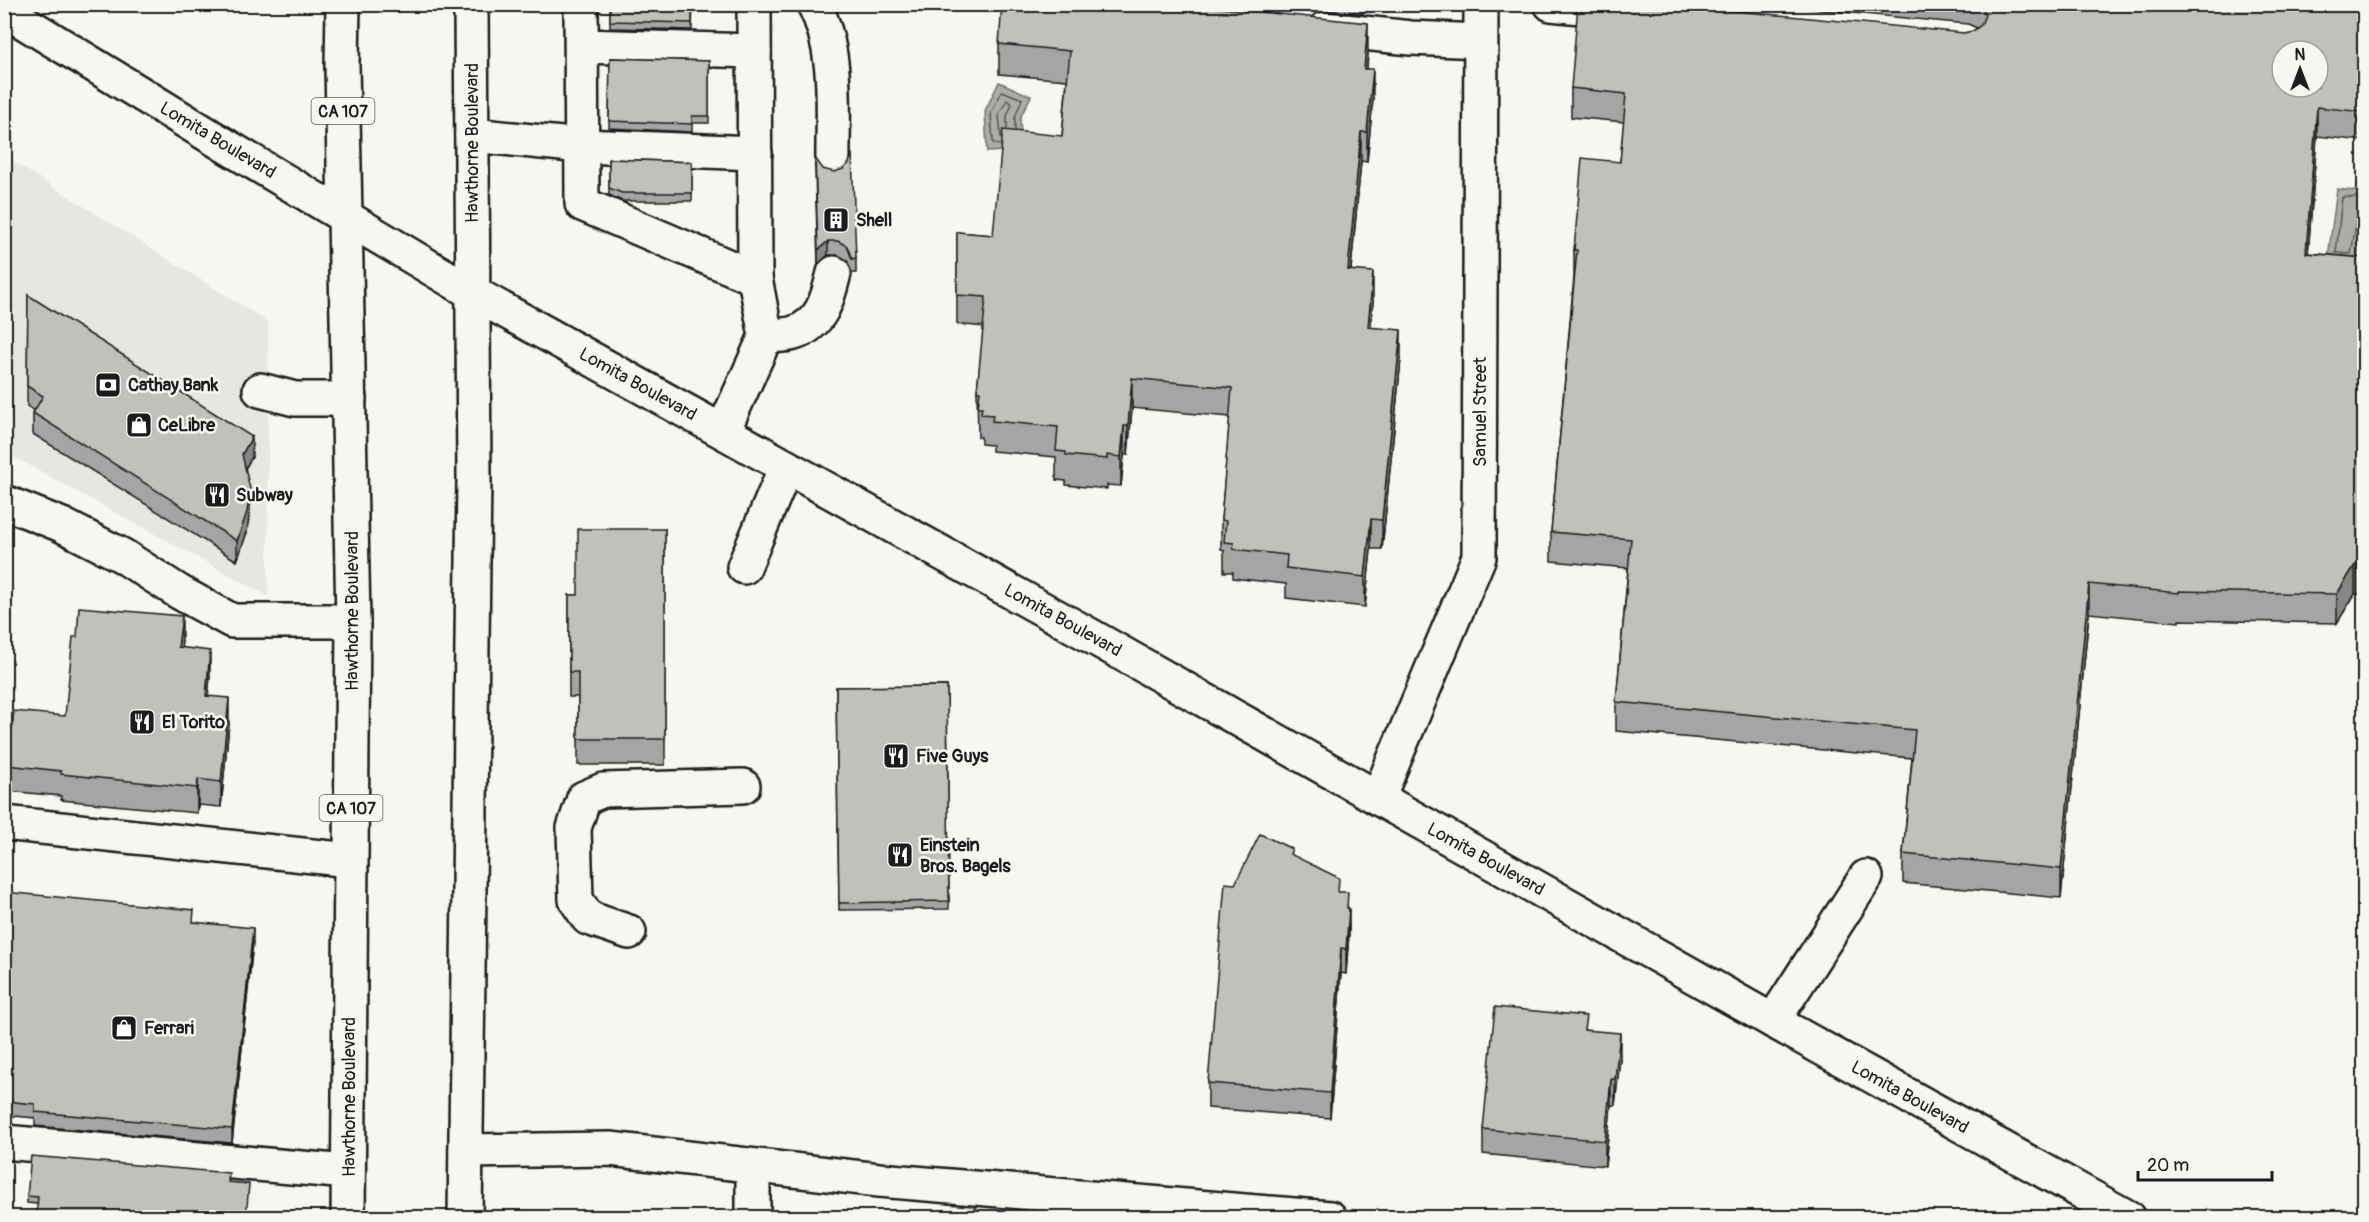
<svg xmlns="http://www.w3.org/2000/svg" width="2369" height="1222" viewBox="0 0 2369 1222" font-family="Pangolin,sans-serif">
	<rect width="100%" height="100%" fill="#f6f6f2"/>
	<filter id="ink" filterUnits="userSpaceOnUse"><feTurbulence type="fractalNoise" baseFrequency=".0167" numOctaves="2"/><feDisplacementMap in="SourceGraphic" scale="12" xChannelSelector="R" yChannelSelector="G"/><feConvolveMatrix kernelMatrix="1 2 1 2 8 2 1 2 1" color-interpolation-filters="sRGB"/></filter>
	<g filter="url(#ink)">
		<polygon fill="#e6e6e2" points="4,156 268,322 268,596 5,452"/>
		<g fill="#acaca9" stroke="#727271" stroke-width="1.5">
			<polygon points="999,82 1031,96 1020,118 1022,150 987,152 985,111"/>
			<polygon points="2337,189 2364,192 2357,262 2328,258"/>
		</g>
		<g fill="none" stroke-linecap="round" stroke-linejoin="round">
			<g stroke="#565654" stroke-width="1.5">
				<polyline points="1001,137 999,114 1007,100 1012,104 1007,116 1007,129"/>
				<polyline points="1000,145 993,143 991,113 1002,91 1022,99 1015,117 1015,130"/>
				<polyline points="2364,198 2342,197 2336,253 2351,254 2356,224 2359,220 2364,220"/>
			</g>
			<defs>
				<g id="minor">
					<polyline points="581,4 582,204 755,278"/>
					<path d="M814,4C840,54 832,113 833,167"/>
					<polyline points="1551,4 1621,11"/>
					<polyline points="1325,29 1411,38 1480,41"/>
					<polyline points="582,46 754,51"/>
					<polyline points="472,135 582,146 755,153"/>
					<path d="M766,336C775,335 786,336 794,333C822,324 828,298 834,273"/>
					<polyline points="260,390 295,399 349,399"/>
					<polyline points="723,431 766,336 755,278 754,4"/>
					<polyline points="4,502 62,525 123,556 179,592 232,621 353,621"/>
					<polyline points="744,567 786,467"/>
					<polyline points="1378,798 1479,557 1481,4"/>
					<polyline points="4,823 350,860"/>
					<polyline points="629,932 588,918 576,900 574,828 584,798 603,790 743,786"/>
					<polyline points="1773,1021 1866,877"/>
					<polyline points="4,1142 348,1172"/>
					<polyline points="466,1151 610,1149 879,1180 1330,1218"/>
					<polyline points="753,1218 753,1166"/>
				</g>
				<g id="major">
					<polyline points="343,4 342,65 353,621 348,1218"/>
					<polyline points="4,10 228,147 473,293 1084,632 1773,1021 2129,1218"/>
					<polyline points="465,1218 474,478 471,4"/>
				</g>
			</defs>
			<use href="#minor" stroke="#1c1c1c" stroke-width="38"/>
			<use href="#major" stroke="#1c1c1c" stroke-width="38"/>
			<use href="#minor" stroke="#f6f6f2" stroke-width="33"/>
			<use href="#major" stroke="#f6f6f2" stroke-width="33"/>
		</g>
		<g fill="#a5a5a3" stroke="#1c1c1c" stroke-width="1.5">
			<polygon points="610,4 693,4 692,30 610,28"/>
			<polygon points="1264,4 1364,4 1363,14"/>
			<polygon points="1757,4 2364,4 2364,141 2317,136 2308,253 2364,258 2364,594 2355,594 2337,623 2179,620 2179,622 2089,613 2061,898 1903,883 1903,854 1912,758 1616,731 1616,702 1628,568 1551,561 1551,532 1574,277 1574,250 1620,162 1624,122 1571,117 1571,88 1964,33 1973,31 1977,28 1968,24"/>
			<polygon points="999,44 1368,53 1367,69 1373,99 1367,162 1361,161 1351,270 1373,301 1371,327 1401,359 1382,549 1371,549 1365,607 1286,598 1286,584 1233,578 1233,572 1224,572 1224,550 1221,549 1221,520 1230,417 1132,408 1128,455 1124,455 1121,486 1107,485 1107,489 1066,485 1066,481 1056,480 1056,457 992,451 992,445 981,444 981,437 978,437 977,391 984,327 957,324 957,232 993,235 1062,136 1067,80 999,74"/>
			<polygon points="610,58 709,61 709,123 692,123 692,132 609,128"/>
			<polygon points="609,159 692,162 692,201 622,201 609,195"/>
			<polygon points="823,169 856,258 856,273 852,273 847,260 838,255 828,255 818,264 815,172"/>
			<polygon points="28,295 252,457 245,468 250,509 247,532 237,561 33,434 33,413 35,411 27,406"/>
			<polygon points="665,529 665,765 578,765 578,697 569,697 569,595 578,595"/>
			<polygon points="182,641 181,648 210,676 208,696 229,723 221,807 198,805 197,813 61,800 61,796 7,791 7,765"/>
			<polygon points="947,686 949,909 839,910 836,687"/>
			<polygon points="1292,855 1339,892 1348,908 1349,933 1346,974 1341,973 1330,1118 1208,1108 1208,1083 1235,884"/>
			<polygon points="4,892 194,922 253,942 232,1143 35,1126 35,1118 4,1115"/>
			<polygon points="1586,1030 1620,1059 1615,1105 1611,1105 1605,1166 1483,1154 1483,1129"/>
			<polygon points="228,1182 249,1191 37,1204 27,1203 27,1196"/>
		</g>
		<g fill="#868684" stroke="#1c1c1c" stroke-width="1.5">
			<polygon points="1368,23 1368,53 1364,98 1364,69"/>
			<polygon points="1373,69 1373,99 1367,162 1367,132"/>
			<polygon points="2317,107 2317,136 2306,282 2306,253"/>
			<polygon points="1361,132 1361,161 1348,299 1348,270"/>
			<polygon points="828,241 828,255 818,264 818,250"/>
			<polygon points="1373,272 1373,301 1368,356 1368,327"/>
			<polygon points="1401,330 1401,359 1382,549 1382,520"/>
			<polygon points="1132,378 1132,408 1128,455 1128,426"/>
			<polygon points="1124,426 1124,455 1121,486 1121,457"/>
			<polygon points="252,437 252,457 242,474 242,454"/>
			<polygon points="250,489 250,509 247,532 237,561 237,541"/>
			<polygon points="1371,519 1371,549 1365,607 1365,577"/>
			<polygon points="2355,565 2355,594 2337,623 2337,594"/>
			<polygon points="2089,584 2089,613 2061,898 2061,869"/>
			<polygon points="182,616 182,641 178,673 178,647"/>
			<polygon points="210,651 210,676 206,721 206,696"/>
			<polygon points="229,698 229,723 221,807 221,782"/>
			<polygon points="198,779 198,805 197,813 197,788"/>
			<polygon points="1349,908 1349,933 1346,974 1346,949"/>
			<polygon points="253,928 253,942 232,1143 232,1129"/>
			<polygon points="1341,948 1341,973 1330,1118 1330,1093"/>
			<polygon points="1620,1033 1620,1059 1615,1105 1615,1079"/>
			<polygon points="1611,1079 1611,1105 1605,1166 1605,1141"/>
		</g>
		<g fill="#c0c0bd" stroke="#1c1c1c" stroke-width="1.5" fill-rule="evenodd">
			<polygon points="610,4 692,4 692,23 610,21"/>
			<polygon points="1002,4 1182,4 1368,23 1364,69 1373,69 1367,132 1361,132 1348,270 1373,272 1368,327 1401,330 1382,520 1371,519 1365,577 1286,568 1287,555 1233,549 1234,543 1224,542 1226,521 1221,520 1232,388 1132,378 1128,426 1124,426 1121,457 1107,455 1107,459 1066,455 1066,452 1056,451 1058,427 992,421 993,415 981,414 982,407 978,407 980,391 977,391 986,297 957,295 957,232 993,235 1003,130 1062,136 1070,51 999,44"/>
			<path d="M1578,4H1664L1964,33L1973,31L1981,25L1985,15L1982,4H2364V112L2317,107L2306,253L2364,258V565H2355L2337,594L2179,591V593L2089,584L2061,869L1903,854L1915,730L1616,702L1631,539L1551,532L1577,250H1574L1582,158L1620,162L1626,94L1571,88ZM2282,51H2318V87H2282Z"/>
			<polygon points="610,58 709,61 709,116 692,116 692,124 609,121"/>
			<polygon points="852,153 856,258 852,259 847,246 838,241 828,241 818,250 815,158 823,169 834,172 843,169 849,163"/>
			<polygon points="609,159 692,162 692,193 622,193 609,188"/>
			<polygon points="28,295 252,437 242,454 250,489 247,512 237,541 33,413 43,396 27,386"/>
			<polygon points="578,529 665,529 665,739 578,739 578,672 569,672 569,595 578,595"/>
			<polygon points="79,607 182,616 178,647 210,651 206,696 229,698 221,782 198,779 197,788 61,774 61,771 7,765 14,711 65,716 73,637 77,637"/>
			<polygon points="947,686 949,901 839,903 836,687"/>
			<polygon points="1260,834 1292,849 1290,854 1339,878 1338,892 1348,892 1347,908 1349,908 1346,949 1341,948 1330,1093 1208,1083 1225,883 1235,884"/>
			<polygon points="4,892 194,910 193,922 253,928 232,1129 35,1112 35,1104 4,1101"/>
			<polygon points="1495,1007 1586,1016 1584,1030 1620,1033 1615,1079 1611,1079 1605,1141 1483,1129"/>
			<polygon points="31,1156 229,1173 228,1182 249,1184 246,1218 36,1218 38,1197 27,1196"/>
			<polygon points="975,1207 986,1218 965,1218"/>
		</g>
	</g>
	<defs>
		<symbol id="building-square" viewBox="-11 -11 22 22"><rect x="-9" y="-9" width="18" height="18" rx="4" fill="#1c1c1c" stroke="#f6f6f2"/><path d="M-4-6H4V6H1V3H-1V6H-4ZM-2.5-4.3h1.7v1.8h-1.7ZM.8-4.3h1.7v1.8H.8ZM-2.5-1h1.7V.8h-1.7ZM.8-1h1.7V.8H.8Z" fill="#fff"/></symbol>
		<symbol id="bank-square" viewBox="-11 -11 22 22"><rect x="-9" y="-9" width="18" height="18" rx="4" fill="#1c1c1c" stroke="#f6f6f2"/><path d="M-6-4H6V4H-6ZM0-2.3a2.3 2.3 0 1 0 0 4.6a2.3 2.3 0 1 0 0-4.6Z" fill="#fff"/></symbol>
		<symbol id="shop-square" viewBox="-11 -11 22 22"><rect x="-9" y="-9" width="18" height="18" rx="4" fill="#1c1c1c" stroke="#f6f6f2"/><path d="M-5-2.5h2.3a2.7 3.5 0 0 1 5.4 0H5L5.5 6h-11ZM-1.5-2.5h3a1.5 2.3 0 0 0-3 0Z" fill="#fff"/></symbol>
		<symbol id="restaurant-square" viewBox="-11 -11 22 22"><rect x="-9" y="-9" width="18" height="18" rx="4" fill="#1c1c1c" stroke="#f6f6f2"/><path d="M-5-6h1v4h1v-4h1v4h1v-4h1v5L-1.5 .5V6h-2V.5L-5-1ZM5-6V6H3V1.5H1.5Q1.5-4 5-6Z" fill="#fff"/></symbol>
	</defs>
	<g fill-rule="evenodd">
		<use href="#building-square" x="821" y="205" width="30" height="30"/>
		<use href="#bank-square" x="93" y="370" width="30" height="30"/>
		<use href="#shop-square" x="124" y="410" width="30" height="30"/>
		<use href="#restaurant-square" x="202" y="480" width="30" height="30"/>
		<use href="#restaurant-square" x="127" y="707" width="30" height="30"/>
		<use href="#restaurant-square" x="881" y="741" width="30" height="30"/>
		<use href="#restaurant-square" x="885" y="840" width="30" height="30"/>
		<use href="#shop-square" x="109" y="1013" width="30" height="30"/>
	</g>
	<g text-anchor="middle" stroke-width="5" stroke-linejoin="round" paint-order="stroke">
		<g fill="#f6f6f2" stroke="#5d5d5c" stroke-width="1.5">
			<rect x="311.5" y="98" width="63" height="26" rx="4.5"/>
			<rect x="319.5" y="795" width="63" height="26" rx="4.5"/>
		</g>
		<g font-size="16" font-weight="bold" fill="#1c1c1c">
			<text x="343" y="117">CA 107</text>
			<text x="351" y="814">CA 107</text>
		</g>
		<g font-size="18" fill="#1c1c1c" stroke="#f6f6f2">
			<text transform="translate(218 140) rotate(31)" y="6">Lomita Boulevard</text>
			<text transform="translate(472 143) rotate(-90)" y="6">Hawthorne Boulevard</text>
			<text transform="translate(638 384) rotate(29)" y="6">Lomita Boulevard</text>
			<text transform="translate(1480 412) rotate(-90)" y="6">Samuel Street</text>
			<text transform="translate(352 611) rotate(-90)" y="6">Hawthorne Boulevard</text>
			<text transform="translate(1063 620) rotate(29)" y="6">Lomita Boulevard</text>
			<text transform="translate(1486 859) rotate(29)" y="6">Lomita Boulevard</text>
			<text transform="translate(349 1097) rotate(-90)" y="6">Hawthorne Boulevard</text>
			<text transform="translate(1910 1097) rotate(29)" y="6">Lomita Boulevard</text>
		</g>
		<g font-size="18" font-weight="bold" fill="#1c1c1c" stroke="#f6f6f2" text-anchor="start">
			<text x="856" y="226">Shell</text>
			<text x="128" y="391">Cathay Bank</text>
			<text x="158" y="431">CeLibre</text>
			<text x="236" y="501">Subway</text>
			<text x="162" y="728">El Torito</text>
			<text x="916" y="762">Five Guys</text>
			<text x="920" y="851">Einstein<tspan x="920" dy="21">Bros. Bagels</tspan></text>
			<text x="144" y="1034">Ferrari</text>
		</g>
	</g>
	<rect width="2369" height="1222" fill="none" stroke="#f6f6f2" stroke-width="24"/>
	<rect x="12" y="12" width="2345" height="1198" fill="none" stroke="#1c1c1c" stroke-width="2" filter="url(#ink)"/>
	<g transform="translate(2300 69)"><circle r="28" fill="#f6f6f2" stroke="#9f9f9c" stroke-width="1.5"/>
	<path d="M0-4.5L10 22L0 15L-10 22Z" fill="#1c1c1c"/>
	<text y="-9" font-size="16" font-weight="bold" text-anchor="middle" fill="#1c1c1c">N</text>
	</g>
	<path d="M2138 1171v9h134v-9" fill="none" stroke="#1c1c1c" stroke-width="3"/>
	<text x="2147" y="1171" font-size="18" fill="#1c1c1c" stroke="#f6f6f2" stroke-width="4.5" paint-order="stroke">20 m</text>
</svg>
